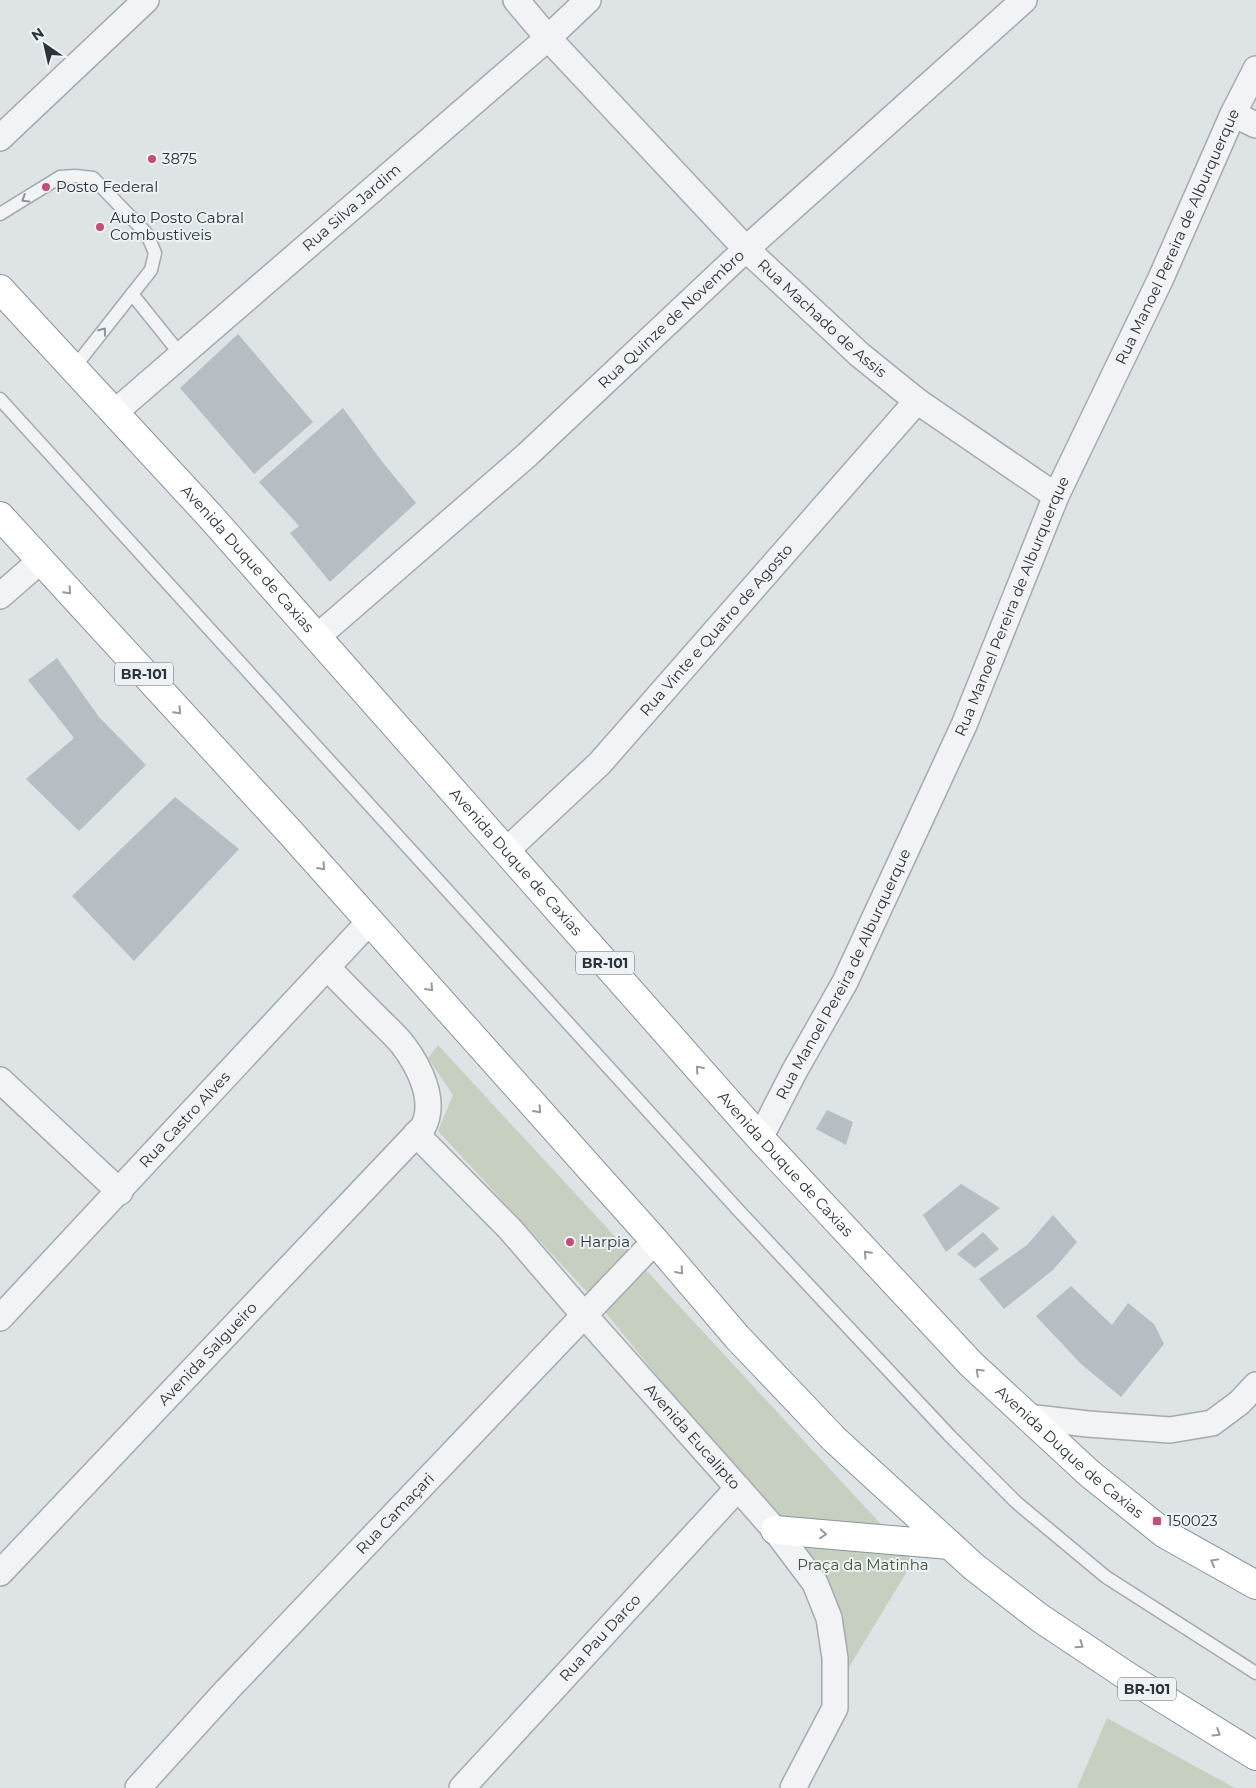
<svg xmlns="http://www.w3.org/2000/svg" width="1256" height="1788" viewBox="0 0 1256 1788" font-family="Montserrat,sans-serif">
	<rect width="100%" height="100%" fill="#dee3e6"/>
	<g fill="#c7d0c0">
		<polygon points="438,1045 914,1560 846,1672 824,1580 601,1307 438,1131 453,1095 428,1058"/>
		<polygon points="1107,1718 1235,1788 1077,1788"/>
	</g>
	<g fill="#b6bec3">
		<polygon points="238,334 313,422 254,474 180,388"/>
		<polygon points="343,408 380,459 416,503 330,582 290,533 299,526 259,482"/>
		<polygon points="57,658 99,717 146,765 79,831 26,779 74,738 28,680"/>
		<polygon points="175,797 239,849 134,961 72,896"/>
		<polygon points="827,1110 853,1122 846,1145 816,1129"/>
		<polygon points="961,1184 1000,1208 946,1252 923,1215"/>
		<polygon points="1053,1215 1077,1242 1053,1270 1004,1309 979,1279 1027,1245"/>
		<polygon points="983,1232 999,1249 975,1268 957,1254"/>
		<polygon points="1071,1286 1112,1325 1128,1303 1154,1324 1164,1344 1121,1397 1081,1364 1036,1316"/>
	</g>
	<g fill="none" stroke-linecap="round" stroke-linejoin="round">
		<defs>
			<g id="lane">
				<polyline points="0,214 60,177 75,176 93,178 147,234 155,253 151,270 73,369"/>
				<polyline points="132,294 181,355"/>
				<polyline points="0,399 740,1212 950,1436 1017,1503 1106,1577 1256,1673"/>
			</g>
			<g id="street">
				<path id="s1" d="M516,0L548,38L746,249L860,355L917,401L1056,496"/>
				<polyline points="1233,114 1256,125"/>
				<polyline points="0,138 146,0"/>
				<path id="s2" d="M114,413L548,38L588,0"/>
				<polyline points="0,596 40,561"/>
				<path id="s3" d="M317,637L527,455L746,249L1024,0"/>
				<path id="s4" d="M507,850L600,763L917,401"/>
				<polyline points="0,1080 120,1192"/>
				<path id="s5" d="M416,1134L510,1229L585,1316L738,1488L775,1530L815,1583L829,1618L835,1658V1708L793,1788"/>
				<path id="s6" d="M760,1138L795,1070L845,982L964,725L1056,496L1161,278L1233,114L1256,69"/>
				<path id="s7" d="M0,1318L370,921"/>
				<polyline points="1027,1417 1088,1424 1170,1430 1212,1423 1239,1403 1256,1385"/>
				<path id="s8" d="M0,1573L423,1127C437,1101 419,1066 403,1045C396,1036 387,1028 379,1020C361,1002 344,985 327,967"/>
				<path id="s9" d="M138,1788L227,1690L655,1241"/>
				<path id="s10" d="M462,1788L738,1488"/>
			</g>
			<g id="highway">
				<path id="s11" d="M0,289L210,516L760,1138L971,1364L1090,1474L1165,1534L1256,1585"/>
				<polyline points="0,516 289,831 655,1241 737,1337 834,1439 974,1567 1040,1618 1130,1678 1256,1756"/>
				<polyline points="775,1530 950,1545"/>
			</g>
		</defs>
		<use href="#lane" stroke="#a4abb0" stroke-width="15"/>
		<use href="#street" stroke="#a4abb0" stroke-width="28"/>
		<use href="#highway" stroke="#87949c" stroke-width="30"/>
		<use href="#lane" stroke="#f1f3f5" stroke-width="12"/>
		<use href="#street" stroke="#f1f3f5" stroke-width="25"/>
		<use href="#highway" stroke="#fff" stroke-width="28"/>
	</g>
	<defs><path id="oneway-chevron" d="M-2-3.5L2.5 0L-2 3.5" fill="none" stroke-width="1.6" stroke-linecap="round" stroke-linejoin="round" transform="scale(1.25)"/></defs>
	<g stroke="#8d9498">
		<use href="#oneway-chevron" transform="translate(25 199) rotate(148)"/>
		<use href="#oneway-chevron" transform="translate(103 331) rotate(-52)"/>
	</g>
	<g stroke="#949a9e">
		<use href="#oneway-chevron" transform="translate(68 591) rotate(47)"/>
		<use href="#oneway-chevron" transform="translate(178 711) rotate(47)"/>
		<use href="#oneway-chevron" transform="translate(322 867) rotate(48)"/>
		<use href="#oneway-chevron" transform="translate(430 988) rotate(48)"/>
		<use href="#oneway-chevron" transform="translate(699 1069) rotate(-131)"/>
		<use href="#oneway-chevron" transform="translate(538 1110) rotate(48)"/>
		<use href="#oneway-chevron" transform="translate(867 1254) rotate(-133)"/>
		<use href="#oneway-chevron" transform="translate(680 1271) rotate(49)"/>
		<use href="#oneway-chevron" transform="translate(979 1372) rotate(-137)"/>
		<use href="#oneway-chevron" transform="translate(823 1534) rotate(5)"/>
		<use href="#oneway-chevron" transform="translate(1214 1562) rotate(-151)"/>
		<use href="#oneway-chevron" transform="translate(1080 1645) rotate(34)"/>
		<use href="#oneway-chevron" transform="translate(1217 1733) rotate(32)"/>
	</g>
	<g fill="#c14e78" stroke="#eef2f4" stroke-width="2">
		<circle cx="152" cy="159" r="5"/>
		<circle cx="46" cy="187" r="5"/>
		<circle cx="100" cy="227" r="5"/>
		<circle cx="570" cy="1242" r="5"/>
		<rect x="1152" y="1516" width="10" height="10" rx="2.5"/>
	</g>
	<g text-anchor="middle" stroke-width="4" stroke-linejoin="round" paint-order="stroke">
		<g fill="#eef2f4" stroke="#646d73" stroke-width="1">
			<rect x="115" y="662.5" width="58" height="23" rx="4"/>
			<rect x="576" y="951.5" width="58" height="23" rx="4"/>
			<rect x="1118" y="1677.5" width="58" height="23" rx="4"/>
		</g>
		<g font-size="14" font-weight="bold" fill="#29343c">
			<text x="144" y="679">BR-101</text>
			<text x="605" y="968">BR-101</text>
			<text x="1147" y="1694">BR-101</text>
		</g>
		<g font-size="15" fill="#29343c" stroke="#eef2f4" text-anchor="start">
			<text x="162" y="164">3875</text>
			<text x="56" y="192">Posto Federal</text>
			<text x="110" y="223">Auto Posto Cabral<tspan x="110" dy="17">Combustiveis</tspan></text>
			<text x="580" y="1247">Harpia</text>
			<text x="1167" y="1526">150023</text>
		</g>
		<g font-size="15" fill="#29343c" stroke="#eef2f4">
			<text dy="5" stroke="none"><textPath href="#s2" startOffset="314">Rua Silva Jardim</textPath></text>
			<text dy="5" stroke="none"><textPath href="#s6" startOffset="994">Rua Manoel Pereira de Alburquerque</textPath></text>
			<text dy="5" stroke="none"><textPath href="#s3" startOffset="476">Rua Quinze de Novembro</textPath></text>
			<text dy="5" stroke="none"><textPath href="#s1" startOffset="442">Rua Machado de Assis</textPath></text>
			<text dy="5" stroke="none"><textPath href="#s11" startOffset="366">Avenida Duque de Caxias</textPath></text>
			<text dy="5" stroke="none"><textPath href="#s6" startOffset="589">Rua Manoel Pereira de Alburquerque</textPath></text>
			<text dy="5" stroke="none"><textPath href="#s4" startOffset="304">Rua Vinte e Quatro de Agosto</textPath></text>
			<text dy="5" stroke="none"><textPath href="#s11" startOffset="771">Avenida Duque de Caxias</textPath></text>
			<text dy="5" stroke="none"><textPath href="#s6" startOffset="184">Rua Manoel Pereira de Alburquerque</textPath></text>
			<text dy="5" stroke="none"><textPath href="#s7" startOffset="271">Rua Castro Alves</textPath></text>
			<text dy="5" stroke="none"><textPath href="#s11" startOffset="1176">Avenida Duque de Caxias</textPath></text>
			<text dy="5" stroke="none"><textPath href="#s8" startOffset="302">Avenida Salgueiro</textPath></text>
			<text dy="5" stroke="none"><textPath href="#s5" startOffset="410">Avenida Eucalipto</textPath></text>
			<text dy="5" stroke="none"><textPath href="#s11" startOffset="1581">Avenida Duque de Caxias</textPath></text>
			<text dy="5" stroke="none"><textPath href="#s9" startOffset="376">Rua Camaçari</textPath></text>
			<text dy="5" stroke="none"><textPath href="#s10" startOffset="204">Rua Pau Darco</textPath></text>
		</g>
		<g font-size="15" fill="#445638" stroke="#eef2f4">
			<text x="863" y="1570">Praça da Matinha</text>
		</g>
	</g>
	<g transform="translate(45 45) rotate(326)" stroke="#eef2f4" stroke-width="4" paint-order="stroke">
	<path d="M0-4L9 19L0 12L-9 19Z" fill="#29343c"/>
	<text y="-8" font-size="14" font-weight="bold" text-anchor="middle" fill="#29343c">N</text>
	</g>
</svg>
